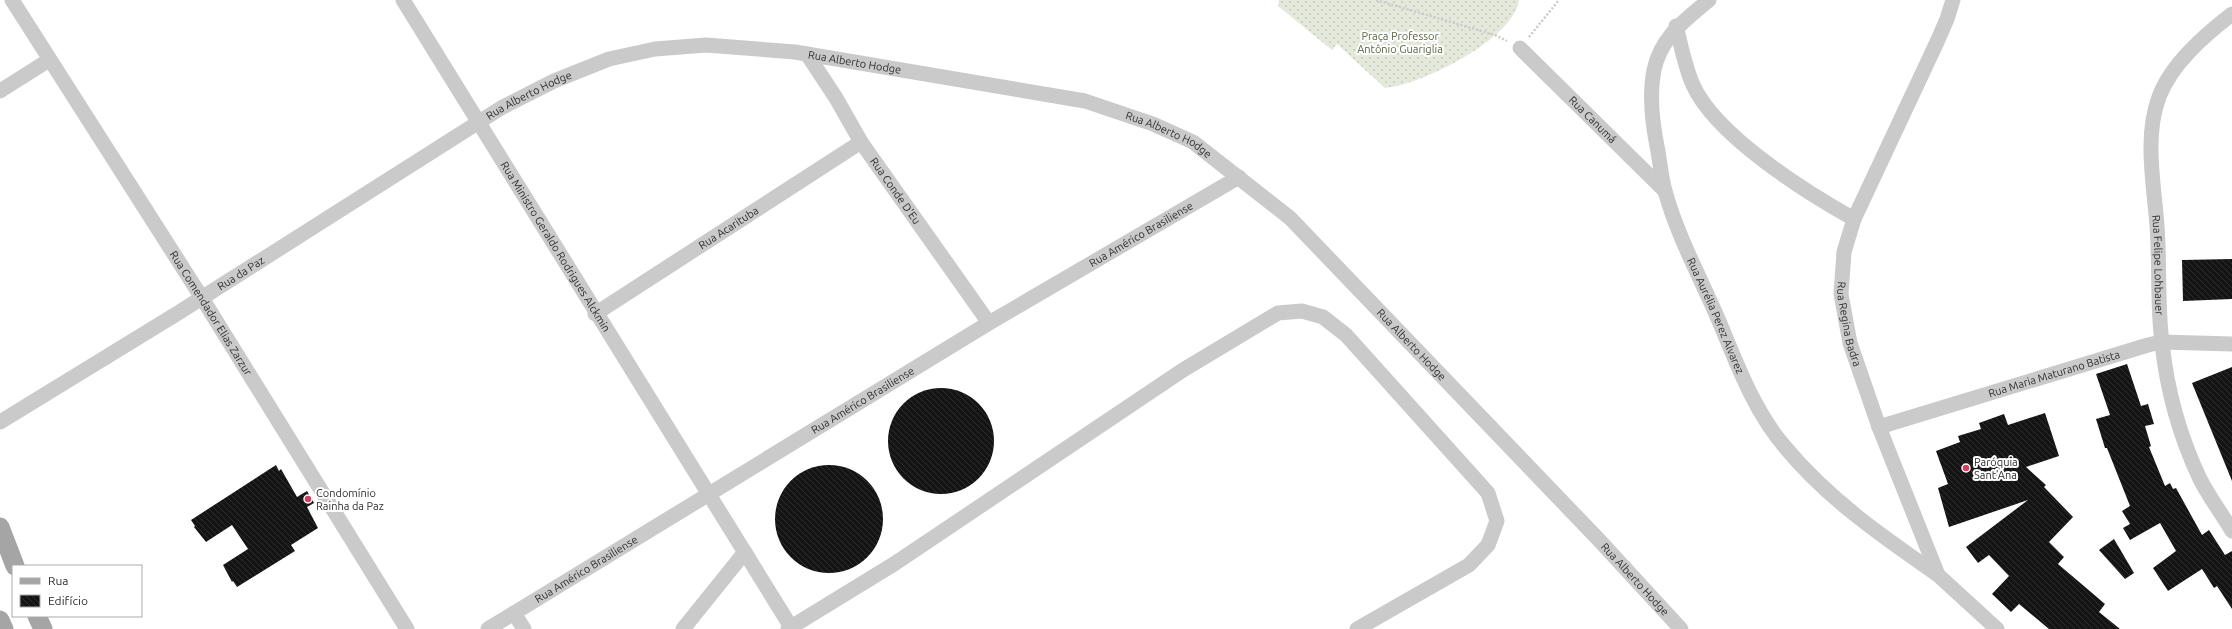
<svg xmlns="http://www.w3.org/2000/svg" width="2232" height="629" viewBox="0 0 2232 629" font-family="Ubuntu,sans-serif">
	<defs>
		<pattern id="grass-dots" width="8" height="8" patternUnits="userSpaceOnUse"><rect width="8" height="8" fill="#e5e9dc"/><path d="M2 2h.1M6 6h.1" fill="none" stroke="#c5c8bd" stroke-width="1.8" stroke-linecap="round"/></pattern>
		<pattern id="building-back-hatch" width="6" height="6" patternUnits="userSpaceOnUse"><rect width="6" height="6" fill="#141414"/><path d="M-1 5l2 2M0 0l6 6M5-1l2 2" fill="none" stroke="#2e2e2e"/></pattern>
	</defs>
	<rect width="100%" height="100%" fill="#fff"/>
	<path fill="url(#grass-dots)" d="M1279,0H1519C1514,39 1421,85 1385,88L1337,44L1332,50L1278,6Z"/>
	<g fill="url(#building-back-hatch)">
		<polygon points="2232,259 2232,299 2183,301 2182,260"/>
		<polygon points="2127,364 2141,406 2148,404 2154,424 2145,426 2151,446 2149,447 2165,486 2170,483 2173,489 2176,488 2202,535 2209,530 2225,555 2232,551 2232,609 2217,586 2214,588 2202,569 2168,591 2153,568 2176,551 2160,523 2130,540 2123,528 2130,524 2122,511 2130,506 2107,448 2105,448 2096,419 2110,415 2096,374"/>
		<polygon points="2232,367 2232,481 2192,383"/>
		<circle cx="941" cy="441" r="53"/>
		<polygon points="2045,413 2059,456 2026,467 2046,485 2044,487 2073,517 2049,542 2064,557 2058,564 2105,604 2099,612 2120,629 2049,629 2019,604 2011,612 1992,594 2009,576 1989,555 1978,563 1966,547 2028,500 1949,527 1938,488 1948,484 1936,451 1960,442 1958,436 1981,429 1979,423 2004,414 2008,425"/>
		<circle cx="829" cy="519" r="54"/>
		<polygon points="276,465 279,471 281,469 297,497 307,491 314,503 307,507 318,528 291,545 295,551 237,587 233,581 232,582 223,565 248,549 232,525 206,542 194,527 195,526 191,520"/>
		<polygon points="2114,539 2134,573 2125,579 2099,550"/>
	</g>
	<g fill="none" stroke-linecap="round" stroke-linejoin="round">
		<g stroke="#cacaca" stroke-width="2.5" stroke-dasharray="2 2" stroke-linecap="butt">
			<polyline points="1376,0 1495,35 1507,41"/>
			<polyline points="1529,37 1559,0"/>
		</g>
		<g stroke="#cacaca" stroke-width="15">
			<path id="s1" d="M12,0L202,298L407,629"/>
			<path id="s2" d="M403,0L791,627"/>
			<path id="s3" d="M1709,0C1685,20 1661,37 1654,70C1649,95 1652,121 1657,146C1660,161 1661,177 1665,191C1677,235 1701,279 1719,321C1737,364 1754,411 1785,447C1828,499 1883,537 1938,575"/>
			<path id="s4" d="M1953,0L1947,19L1937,42L1854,219L1844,252L1841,294L1850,343L1879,427L1938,575L1997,629"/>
			<path id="s5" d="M2232,14C2205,35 2171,64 2159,97C2144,137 2154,184 2157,226C2160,265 2157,305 2162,343C2167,390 2180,437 2200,479C2209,497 2222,514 2232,531"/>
			<path d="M1676,26C1681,45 1685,67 1693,85C1716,136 1806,192 1854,219"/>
			<path id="s6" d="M1520,48L1665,191"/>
			<path id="s7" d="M807,54L836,98L861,142L989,323"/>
			<polyline points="0,91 49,60"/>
			<path id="s8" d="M595,314L861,142"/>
			<path id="s9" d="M0,422L178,313L501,108L554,81L609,59L655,49L706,45L795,52L1085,101L1153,124L1193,142L1290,218L1599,540L1681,629"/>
			<path id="s10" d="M1879,427L2148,345L2161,342L2232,344"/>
			<polyline points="514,613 524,629"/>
			<path id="s11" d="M488,629L989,323L1239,177"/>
			<polyline points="683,629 745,552"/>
			<polyline points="788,629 894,564 1183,370 1278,313 1302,311 1323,317 1346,335 1488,493 1497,521 1488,545 1469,565 1357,629"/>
		</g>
		<g stroke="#a5a5a5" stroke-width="19">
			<polyline points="0,527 15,566"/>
			<polyline points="37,616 43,629"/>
			<polyline points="0,620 4,629"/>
		</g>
	</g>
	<g fill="#d43f5f" stroke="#fff" stroke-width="1.5">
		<circle cx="1966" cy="468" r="4"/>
		<circle cx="308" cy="499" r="4"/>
	</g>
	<g text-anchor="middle" stroke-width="4" stroke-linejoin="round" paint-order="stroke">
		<g font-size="11" fill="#56643f" stroke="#fff">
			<text x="1400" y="40">Praça Professor<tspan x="1400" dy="13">Antônio Guariglia</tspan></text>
		</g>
		<g font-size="11" fill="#2d2d2d" stroke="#fff">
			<text dy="4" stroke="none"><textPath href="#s9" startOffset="958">Rua Alberto Hodge</textPath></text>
			<text dy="4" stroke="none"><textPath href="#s9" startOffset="622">Rua Alberto Hodge</textPath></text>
			<text dy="4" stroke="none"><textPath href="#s6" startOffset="102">Rua Canumá</textPath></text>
			<text dy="4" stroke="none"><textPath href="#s9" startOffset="1282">Rua Alberto Hodge</textPath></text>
			<text dy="4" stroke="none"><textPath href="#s7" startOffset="163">Rua Conde D'Eu</textPath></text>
			<text dy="4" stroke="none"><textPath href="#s8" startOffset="159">Rua Acarituba</textPath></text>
			<text dy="4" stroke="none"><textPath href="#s11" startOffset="763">Rua Américo Brasiliense</textPath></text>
			<text dy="4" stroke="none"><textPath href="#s2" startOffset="290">Rua Ministro Geraldo Rodrigues Alckmin</textPath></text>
			<text dy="4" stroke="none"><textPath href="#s5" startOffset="281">Rua Felipe Lohbauer</textPath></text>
			<text dy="4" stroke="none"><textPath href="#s9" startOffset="283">Rua da Paz</textPath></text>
			<text dy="4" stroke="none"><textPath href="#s1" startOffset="371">Rua Comendador Elias Zarzur</textPath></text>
			<text dy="4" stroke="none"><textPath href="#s3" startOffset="348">Rua Aurélia Perez Alvarez</textPath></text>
			<text dy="4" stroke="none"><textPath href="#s4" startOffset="348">Rua Regina Badra</textPath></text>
			<text dy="4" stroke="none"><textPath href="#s9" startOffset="1606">Rua Alberto Hodge</textPath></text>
			<text dy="4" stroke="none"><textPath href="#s10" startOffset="183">Rua Maria Maturano Batista</textPath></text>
			<text dy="4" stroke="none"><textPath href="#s11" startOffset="439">Rua Américo Brasiliense</textPath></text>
			<text dy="4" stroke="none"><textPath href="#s11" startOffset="115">Rua Américo Brasiliense</textPath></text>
			<text dy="4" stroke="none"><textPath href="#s9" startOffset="1930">Rua Alberto Hodge</textPath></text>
		</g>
		<g font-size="11" fill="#2d2d2d" stroke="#fff" text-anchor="start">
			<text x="1974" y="466">Paróquia<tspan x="1974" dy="13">Sant’Ana</tspan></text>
			<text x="316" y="497">Condomínio<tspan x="316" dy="13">Rainha da Paz</tspan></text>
		</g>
	</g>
	<rect x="12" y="565" width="130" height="52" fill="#ffffff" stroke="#ababab"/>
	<rect x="20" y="578" width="20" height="6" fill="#a5a5a5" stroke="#ababab"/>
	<text x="48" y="585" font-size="12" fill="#2d2d2d">Rua</text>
	<rect x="20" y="595" width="20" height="12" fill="url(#building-back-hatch)" stroke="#ababab"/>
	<text x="48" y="605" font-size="12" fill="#2d2d2d">Edifício</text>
</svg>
